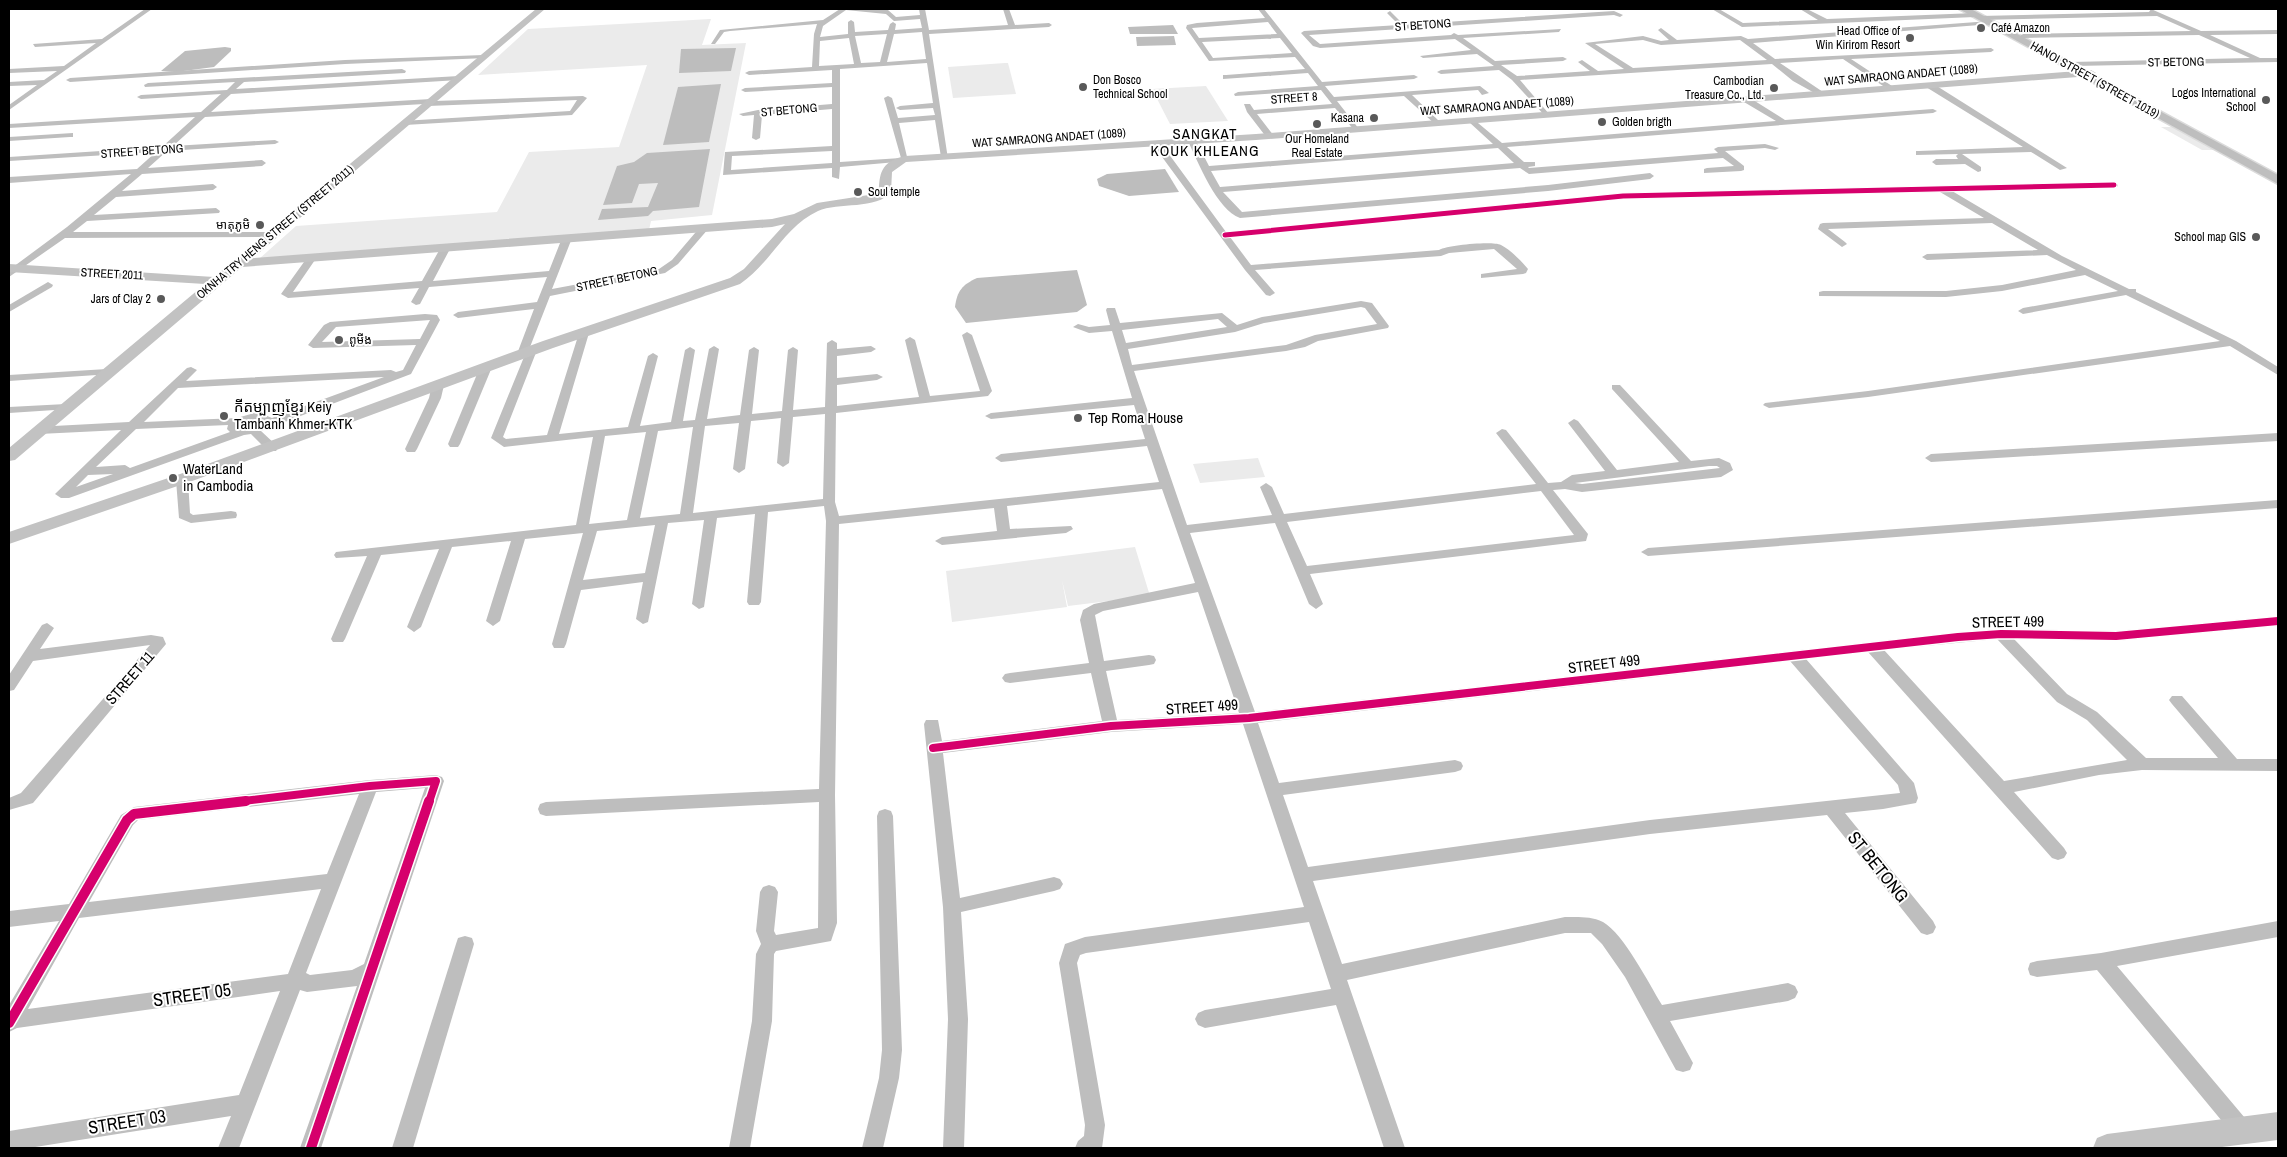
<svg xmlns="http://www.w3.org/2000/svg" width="2287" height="1157" viewBox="0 0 2287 1157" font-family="'Archivo Narrow','Noto Sans Khmer',sans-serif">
	<rect width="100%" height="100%" fill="#fff"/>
	<g fill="#ebebeb">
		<polygon points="711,19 702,45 746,43 712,215 651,221 649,230 259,259 296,226 497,212 529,152 619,147 647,65 478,75 528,29"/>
		<polygon points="1005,63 1008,63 1016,94 953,98 948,67"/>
		<polygon points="1206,86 1228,121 1170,124 1152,89"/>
		<polygon points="2161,127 2172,127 2215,150 2202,150"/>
		<polygon points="1258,458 1265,477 1200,483 1193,464"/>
		<polygon points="1135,547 1150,596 1068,606 1062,580 1067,607 952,622 946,571"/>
	</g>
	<g fill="#bdbdbd">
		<polygon points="1173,25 1178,34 1130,34 1128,27"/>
		<polygon points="1174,36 1176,45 1137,46 1136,37"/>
		<polygon points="225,47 231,48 231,51 214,67 176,72 161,71 185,51"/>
		<polygon points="736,48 731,71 679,73 681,49"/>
		<polygon points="721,84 709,142 663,145 678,87"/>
		<polygon points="710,149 699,207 653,211 648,216 598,220 602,209 648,207 658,183 639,184 632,203 603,205 617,166 634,162 647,153"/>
		<polygon points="1165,169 1179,192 1129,196 1099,186 1097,179 1107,174"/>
		<path d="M1077,270L1087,305L1077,312L966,323L955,307C957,291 962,285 977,278Z"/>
	</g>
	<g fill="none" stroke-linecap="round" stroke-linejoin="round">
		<defs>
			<polygon id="primary" points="1959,9 1971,9 2278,175 2278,184"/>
		</defs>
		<use href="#primary" stroke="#dbdbdb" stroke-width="3"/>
		<g fill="#bebebe" fill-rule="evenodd">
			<polygon points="145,9 152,9 9,110 9,105 37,85 9,86 9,82 44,80 57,71 9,73 9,69 64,66 96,43 35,47 33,44 102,39"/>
			<path d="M840,9L888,10L896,17L920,15L919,9H925L929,30L1008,25L1003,9H1009L1015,25L1049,23L1052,25L1049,27L929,34L948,159L941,157L935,120L899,123L908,161L840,167L839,179L832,177V168L723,175L725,152L832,146V109L762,115L760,138L756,140L752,138L754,115L743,116L739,114L758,110L832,104V87L745,92L741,90L745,88L832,83V70L749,75L745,73L749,71L812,67L814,34L817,24L730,31L724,32L715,44H711L720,30L823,20ZM846,10L886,14L894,21L920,19L922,28L895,30L896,24L893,22L890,24L888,30L855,32L854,22L851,20L848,22V34L820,37L823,26ZM922,32L926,59L887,62L894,34ZM887,34L880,62L861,63L855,36ZM849,38L854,64L819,66L820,41ZM927,63L933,103L900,106L896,108L900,110L933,108L935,115L898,118L892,98L888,96L884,98L901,158L840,162V69ZM832,151V163L731,170L732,156Z"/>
			<path d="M1258,9H1264L1322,82L1414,75L1418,77L1414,79L1325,86L1334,97L1480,86L1489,93L1482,95L1478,90L1412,95L1439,121L1440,123L1436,125L1404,96L1337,101L1359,129L1355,131L1335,108L1257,114L1274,136L1267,138L1247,112L1244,104H1250L1254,110L1332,104L1321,90L1235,96L1234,94L1238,92L1318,86L1308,73L1223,79V75H1226L1305,69L1295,57L1209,61L1186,28L1187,25L1197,23L1265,18ZM1268,22L1277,34L1199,38L1192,28ZM1280,38L1292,53L1213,58L1202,42Z"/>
			<polygon points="1712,9 1719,9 1743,23 1818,20 1800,9 1807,9 1827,19 1975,13 1978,15 1975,17 1742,27"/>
			<polygon points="2151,9 2201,31 2278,30 2278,34 2210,35 2260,58 2278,58 2278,62 2074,66 2071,62 2250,58 2199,35 2023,38 2020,36 2023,34 2191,31 2157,16 1980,20 1977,18 1980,16 2149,12"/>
			<path d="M1390,11L1402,23L1399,25L1614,11L1623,15L1620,17L1614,15L1309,35L1320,44L1451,35L1454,33L1458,35L1561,29L1559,32L1463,38L1495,61L1563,57L1567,59L1563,61L1501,65L1517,76L1590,71L1578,62L1582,60L1598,71L1624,69L1585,43L1643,36L1661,41L1669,40L1658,30L1661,28L1677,40L1741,36L1748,39L1990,21L1992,24L1753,43L1775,59L1991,48L1994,50L1991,52L1851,59L1892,86V90H1889L1843,59L1780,63L1823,92L1824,94L1820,96L1793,81L1772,64L1520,80L1550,115L1546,117L1512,80L1499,70L1441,74L1437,72L1441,70L1494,66L1477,54L1423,58L1420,56L1471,50L1455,39L1320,48L1313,46L1301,33L1304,31L1399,25L1387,13ZM1643,40L1661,45L1740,40L1767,60L1633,68L1595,44Z"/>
			<polygon points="484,55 486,58 345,64 70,82 66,80 70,78 345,60"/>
			<polygon points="402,69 406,71 405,73 244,82 236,89 459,76 463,78 459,80 231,94 211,112 431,99 434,101 583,96 587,98 572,115 405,125 401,123 402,121 570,111 577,100 428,106 424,104 205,117 173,146 275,140 279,142 275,144 167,151 148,168 262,160 266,163 262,166 142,174 122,191 213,184 217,187 213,190 116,197 94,215 216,208 220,211 219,213 87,221 73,232 271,232 274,233 274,237 65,238 9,277 9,270 67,227 131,174 9,183 9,177 137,169 156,152 9,161 9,157 162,147 195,117 9,128 9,124 201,112 221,94 141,99 137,97 141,95 227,90 235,82 145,87 144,85 148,83"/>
			<polygon points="1926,83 1932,83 2067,168 2060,170 2031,152 1962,154 1981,167 1981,171 1978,172 1965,164 1936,165 1932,162 1936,159 1958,159 1956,156 1958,154 1916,155 1916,151 1919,151 2023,147 1926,87"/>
			<path d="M1744,98H1750L1785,120L1933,109L1937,111L1933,113L1507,147L1524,162H1535V166L1528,167L1529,168L1718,153L1714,149L1718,147L1765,144L1779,148L1775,150L1765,148L1725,151L1744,166V170L1741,171L1704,173V169L1707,168L1734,166L1723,158L1529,174L1520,168L1223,192L1242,212L1548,185L1650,173L1654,176L1650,179L1548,191L1240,218C1217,210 1198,162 1188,141L1195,139L1209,166L1493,144L1469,122L1468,120L1472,118L1502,143L1776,121L1744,102ZM1498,148L1514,163L1220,187L1211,171Z"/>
			<polygon points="73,133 73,137 70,137 9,141 9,137"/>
			<path d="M1154,142H1160L1226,232L1623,193L2114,182L2118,185L2117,187L1952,191L2062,256L2129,289H2136V292L2236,341L2278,367V375L2230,346L1868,397L1769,408L1763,405L1765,403L1868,391L2220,341L2126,295L2023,314L2018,311L2023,308L2118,291L2085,275L2002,291L1946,297L1819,296V292L1823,291H1946L2002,285L2076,270L2047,255L1927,260L1922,257L1927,254L2038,250L1992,223L1828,229L1845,242L1847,244L1842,247L1818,229L1820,224L1823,223L1984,218L1940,192L1623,199L1230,237L1251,265L1439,250C1449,245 1492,241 1501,245C1511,250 1521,261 1528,269L1526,273L1523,274L1481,278V274L1517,269L1494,249L1449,253L1441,256L1255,270L1275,293L1270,296L1266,295L1245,270L1154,146Z"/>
			<path d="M701,226L709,228L678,264L665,273L550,296L530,347L537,350L503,437L506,439L547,435L579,333L584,330L589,333L559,434L628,427L648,356L653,353L658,356L640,426L671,422L685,350L690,347L695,350L683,421L695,420L709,349L714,346L719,349L707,419L740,415L749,350L754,347L759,350L752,414L782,411L788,350L793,347L798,350L793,410L825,407L827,343L832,340L837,343V349L871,346L876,349L871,352L837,356V378L877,374L883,377L877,380L837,385V406L919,397L905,340L910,337L915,340L930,396L980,391L962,335L967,332L972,335L992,391L988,396L836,413L835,502L839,516L1159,482L1147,446L1001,462L995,458L1001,454L1145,439L1134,405L991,419L985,416L991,413L1132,398L1112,331L1089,333L1073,327L1078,324L1089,327L1110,325L1106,310L1107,308H1115L1120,323L1222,313L1237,325L1262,317L1361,301L1372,303L1389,326L1388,328L1318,341L1305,347L1286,351L1134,371L1187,525L1272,515L1260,487L1266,483L1272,487L1284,514L1536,484L1496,433L1502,429L1506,430L1548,483L1561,482L1572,475L1605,471L1568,423L1574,419L1578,421L1617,470L1679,462L1612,389V385H1620L1691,461L1719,458L1730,463L1733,470L1721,477L1582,492L1565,489L1553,490L1588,534L1586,541L1310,574L1323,604L1316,609L1309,604L1275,523L1190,533L1255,712L1958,632L2001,629L2116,631L2278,616V626L2116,641L2014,639L2067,694L2097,712L2146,758H2218L2172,704L2169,700L2172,696H2182L2237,759H2278V771L2142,770L2099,775L2014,792L2064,848L2067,853L2064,858L2058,860L2052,858L1868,652L1806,659L1914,783L1918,798L1916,803L1883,809L1845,813L1933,921L1936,927L1933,933L1927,935L1921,933L1827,815L1650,834L1313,881L1342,964L1565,917C1578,917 1591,916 1603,922C1624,934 1649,984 1662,1005L1788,983L1795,986L1798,992L1795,998L1788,1001L1670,1021L1693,1063L1690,1070L1683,1072L1676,1070L1625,977L1602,944L1591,933H1565L1347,980L1405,1148H1384L1336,1005L1205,1028L1198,1025L1195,1019L1198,1013L1205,1010L1331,989L1309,922L1086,953L1080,955L1077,963L1105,1125L1102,1148H1075L1078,1141L1084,1136L1085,1125L1059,963L1065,944L1085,937L1304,907L1243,724L1111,732L943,753L960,898L1054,877L1060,879L1063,884L1060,889L1054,891L961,912L968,1019L964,1148H943L948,1019L943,907L924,724L926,720H938L942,741L1102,721L1091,673L1010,683L1005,682L1002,678L1005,674L1010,673L1089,663L1080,620L1083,610L1094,604L1195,583L1162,489L1007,506L1010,529L1071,526L1073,529L1066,533L942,545L935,541L942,537L997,531L994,508L839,524L835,795L837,923L831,941L776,951L774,954L772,1021L750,1148H729L752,1021L756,954L761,944L756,931L760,892L763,887L769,885L775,887L778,892L774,931L776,935L818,928L819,802L546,816L540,814L538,809L540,804L546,802L819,789L826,521L824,506L768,512L761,602L759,605H749L747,602L755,514L717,518L704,607L699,609L692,604L704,520L668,523L648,622L643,624L636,619L643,582L581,590L566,644L564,648H554L552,644L583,533L525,539L500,621L493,626L486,621L511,541L452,547L421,627L414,632L407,627L439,549L381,555L345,639L343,642H333L331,639L367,556L336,558L334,555L336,552L576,525L593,437L504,447L491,438L524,357L517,354L534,309L458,318L453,315L458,312L537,302L547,277L429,287L420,304L416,305L411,302L419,288L288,298L281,294L309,255L312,254L317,257L293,292L422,281L441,247L446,244L451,247L433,281L549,271L562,238L570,236L572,238L552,289L659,269L672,260ZM1361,307L1365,308L1377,324L1315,335L1286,345L1132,365L1128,349L1235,332L1264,323ZM1218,319L1227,327L1126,343L1122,330ZM825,414L823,499L693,513L705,426L739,423L733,469L739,473L745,469L751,421L781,418L777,463L783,467L789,463L793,417ZM693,427L680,514L640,518L658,431ZM646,432L627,520L589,524L605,436ZM1709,466H1717L1720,468L1582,484L1575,483ZM1541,491L1574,535L1307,566L1287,522ZM655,525L645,573L583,580L597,531ZM1198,592L1239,713L1117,720L1106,671L1149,665L1154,664L1156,660L1154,656L1149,655L1104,661L1095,615L1103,611ZM1997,639L2057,702L2087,720L2127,760L2004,781L1884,650ZM1790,661L1898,785L1900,793L1650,820L1308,867L1283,795L1455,772L1461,770L1463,766L1461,762L1455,760L1279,783L1258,723Z"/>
			<polygon points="48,282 53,285 52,287 9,312 9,305"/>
			<path d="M425,314L437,315L440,320L411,374L261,431L276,445L278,448L276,451H268L251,434L244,435L69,498H61L55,494L121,430L39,434L35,433L33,430L35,427L129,422L187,368L191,367L197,370L186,381L391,370L396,372L403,370L416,345L313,348L308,345L324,325L330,322ZM430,320L420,339L322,342L336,327ZM384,377L272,418L258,412L237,418L144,422L178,388ZM257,419L260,420L248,427H239L250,420ZM228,425L227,429L230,432L130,468L125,465L96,467L136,429ZM113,474L76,487L88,475Z"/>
			<polygon points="486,364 492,367 460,444 458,447 450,447 448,444 480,367"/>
			<polygon points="107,369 111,370 111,374 9,381 9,375"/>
			<polygon points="438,382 444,385 441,398 417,449 415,452 407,452 405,449 429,398 432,385"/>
			<polygon points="66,404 70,405 70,409 9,413 9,407"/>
			<polygon points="2278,433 2278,441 1931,462 1925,458 1931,454"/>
			<polygon points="182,476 188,480 190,513 193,515 231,511 236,512 237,515 236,518 191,523 179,518 176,480"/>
			<polygon points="2278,500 2278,508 1648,556 1641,552 1648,548"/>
			<polygon points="47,623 54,628 40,649 151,635 163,637 166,644 33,803 9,810 9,798 21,793 150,645 33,661 14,690 9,691 9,675 42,625"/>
			<path d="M436,775L442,777L444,781L321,1148H300L357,986L307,992L300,990L239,1148H218L231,1116L29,1148H9V1131L239,1095L280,991L17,1028L9,1032V1005L59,921L9,927V911L69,904L121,815L134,807L370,780ZM425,788L364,964L352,970L310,975L306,973L376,792ZM359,794L327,874L89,902L133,825L138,820ZM321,889L288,974L28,1009L79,918Z"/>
			<polygon points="885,809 891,811 893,816 902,1050 899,1078 883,1148 862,1148 879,1078 882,1050 877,816 879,811"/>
			<polygon points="2278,921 2278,937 2117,966 2250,1124 2253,1131 2250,1138 2243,1141 2236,1138 2097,970 2037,977 2030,975 2028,969 2030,963 2037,961 2101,953"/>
			<polygon points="465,936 472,938 474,944 413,1148 392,1148 456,944 458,938"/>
		</g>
		<g fill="#c2c2c2" fill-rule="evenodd">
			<path d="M536,9H545L253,258L772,219L794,214L817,203L875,194L879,191C879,170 884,161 905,156L1256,134L2091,70L2096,73L2091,76L1256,140L906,162L892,172L891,192C877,210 838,202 818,211C785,226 770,264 740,284L553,348L195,480L9,544V532L183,473L543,341L730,278L744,269L785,224L772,227L242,267L15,460L9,461V448L205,284L9,272V264L214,277Z"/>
			<polygon points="2278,1112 2278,1140 2214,1148 2093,1148 2097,1138 2107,1134"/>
		</g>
		<use href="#primary" fill="#bebebe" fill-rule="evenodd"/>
		<defs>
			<polyline id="cycleway-far2" points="1225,235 1623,196 2114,185"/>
			<g id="cycleway-far1">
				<polyline points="933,748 1111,726 1249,718 1958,637 2001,634 2116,636 2278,621"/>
				<polyline points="235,802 370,786 436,781 429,802"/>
			</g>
			<g id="cycleway">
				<polyline points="9,1023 127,820 134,814 246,801"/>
				<polyline points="311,1148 429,801"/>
			</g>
		</defs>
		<use href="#cycleway-far2" stroke="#fff" stroke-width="7"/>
		<use href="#cycleway-far1" stroke="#fff" stroke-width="11"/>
		<use href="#cycleway" stroke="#fff" stroke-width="13"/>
		<use href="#cycleway-far2" stroke="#d6006c" stroke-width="5"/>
		<use href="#cycleway-far1" stroke="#d6006c" stroke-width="8"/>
		<use href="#cycleway" stroke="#d6006c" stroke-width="10"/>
	</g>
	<g fill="#595959" stroke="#fff" stroke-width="2">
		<circle cx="1981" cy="28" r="5"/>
		<circle cx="1910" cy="38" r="5"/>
		<circle cx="1083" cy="87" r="5"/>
		<circle cx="1774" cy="88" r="5"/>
		<circle cx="2266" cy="100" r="5"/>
		<circle cx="1374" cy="118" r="5"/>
		<circle cx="1602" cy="122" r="5"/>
		<circle cx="1317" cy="124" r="5"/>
		<circle cx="858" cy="192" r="5"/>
		<circle cx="260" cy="225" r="5"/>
		<circle cx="2256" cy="237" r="5"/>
		<circle cx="161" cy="299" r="5"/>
		<circle cx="339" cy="340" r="5"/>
		<circle cx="224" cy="416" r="5"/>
		<circle cx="1078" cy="418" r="5"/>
		<circle cx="173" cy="478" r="5"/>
	</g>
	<g text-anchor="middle" stroke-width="4" stroke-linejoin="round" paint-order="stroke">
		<g font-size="12" fill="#000" stroke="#fff">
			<text transform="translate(1423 25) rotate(-4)" y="4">ST BETONG</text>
			<text transform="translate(2176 62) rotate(-1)" y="4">ST BETONG</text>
			<text transform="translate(1901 75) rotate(-5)" y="4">WAT SAMRAONG ANDAET (1089)</text>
			<text transform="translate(2095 80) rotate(29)" y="4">HANOI STREET (STREET 1019)</text>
			<text transform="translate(1294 98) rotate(-4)" y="4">STREET 8</text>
			<text transform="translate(1497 106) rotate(-4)" y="4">WAT SAMRAONG ANDAET (1089)</text>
			<text transform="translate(789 110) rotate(-5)" y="4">ST BETONG</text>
			<text transform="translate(1049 138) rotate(-4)" y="4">WAT SAMRAONG ANDAET (1089)</text>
			<text transform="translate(142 151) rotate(-4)" y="4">STREET BETONG</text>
			<text transform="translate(275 232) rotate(-40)" y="4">OKNHA TRY HENG STREET (STREET 2011)</text>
			<text transform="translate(112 274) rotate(3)" y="4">STREET 2011</text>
			<text transform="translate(617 279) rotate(-12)" y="4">STREET BETONG</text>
		</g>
		<g font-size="12" fill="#000" stroke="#fff" text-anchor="end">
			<text x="1991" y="32" text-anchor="start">Café Amazon</text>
			<text x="1900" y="35">Head Office of<tspan x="1900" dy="14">Win Kirirom Resort</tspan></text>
			<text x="1093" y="84" text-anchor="start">Don Bosco<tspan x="1093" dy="14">Technical School</tspan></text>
			<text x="1764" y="85">Cambodian<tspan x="1764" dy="14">Treasure Co., Ltd.</tspan></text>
			<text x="2256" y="97">Logos International<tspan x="2256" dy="14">School</tspan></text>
			<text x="1364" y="122">Kasana</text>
			<text x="1612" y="126" text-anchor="start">Golden brigth</text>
			<text x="1317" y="143" text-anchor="middle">Our Homeland<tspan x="1317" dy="14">Real Estate</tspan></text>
			<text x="868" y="196" text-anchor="start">Soul temple</text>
			<text x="250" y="229">មាតុភូមិ</text>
			<text x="2246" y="241">School map GIS</text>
			<text x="151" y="303">Jars of Clay 2</text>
			<text x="349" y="344" text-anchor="start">ពូមីង</text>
		</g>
		<g font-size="15" letter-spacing="1" fill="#000" stroke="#fff">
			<text x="1205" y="139">SANGKAT<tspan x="1205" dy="17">KOUK KHLEANG</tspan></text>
		</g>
		<g font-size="15" fill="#000" stroke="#fff" text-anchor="start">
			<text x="234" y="412">កីតម្បាញខ្មែរ Keiy<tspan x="234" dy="17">Tambanh Khmer-KTK</tspan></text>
			<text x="1088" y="423">Tep Roma House</text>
			<text x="183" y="474">WaterLand<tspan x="183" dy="17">in Cambodia</tspan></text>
		</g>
		<g font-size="15" fill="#000" stroke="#fff">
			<text transform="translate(2008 622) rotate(-1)" y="5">STREET 499</text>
			<text transform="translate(1604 664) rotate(-7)" y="5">STREET 499</text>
			<text transform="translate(130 678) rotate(-49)" y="5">STREET 11</text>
			<text transform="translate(1202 707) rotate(-4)" y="5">STREET 499</text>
		</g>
		<g font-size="18" fill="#000" stroke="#fff">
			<text transform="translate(1878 867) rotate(51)" y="6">ST BETONG</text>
			<text transform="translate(192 995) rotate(-8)" y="6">STREET 05</text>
			<text transform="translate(127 1122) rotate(-9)" y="6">STREET 03</text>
		</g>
	</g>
	<rect width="2287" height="1157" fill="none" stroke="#000000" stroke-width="20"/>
</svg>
